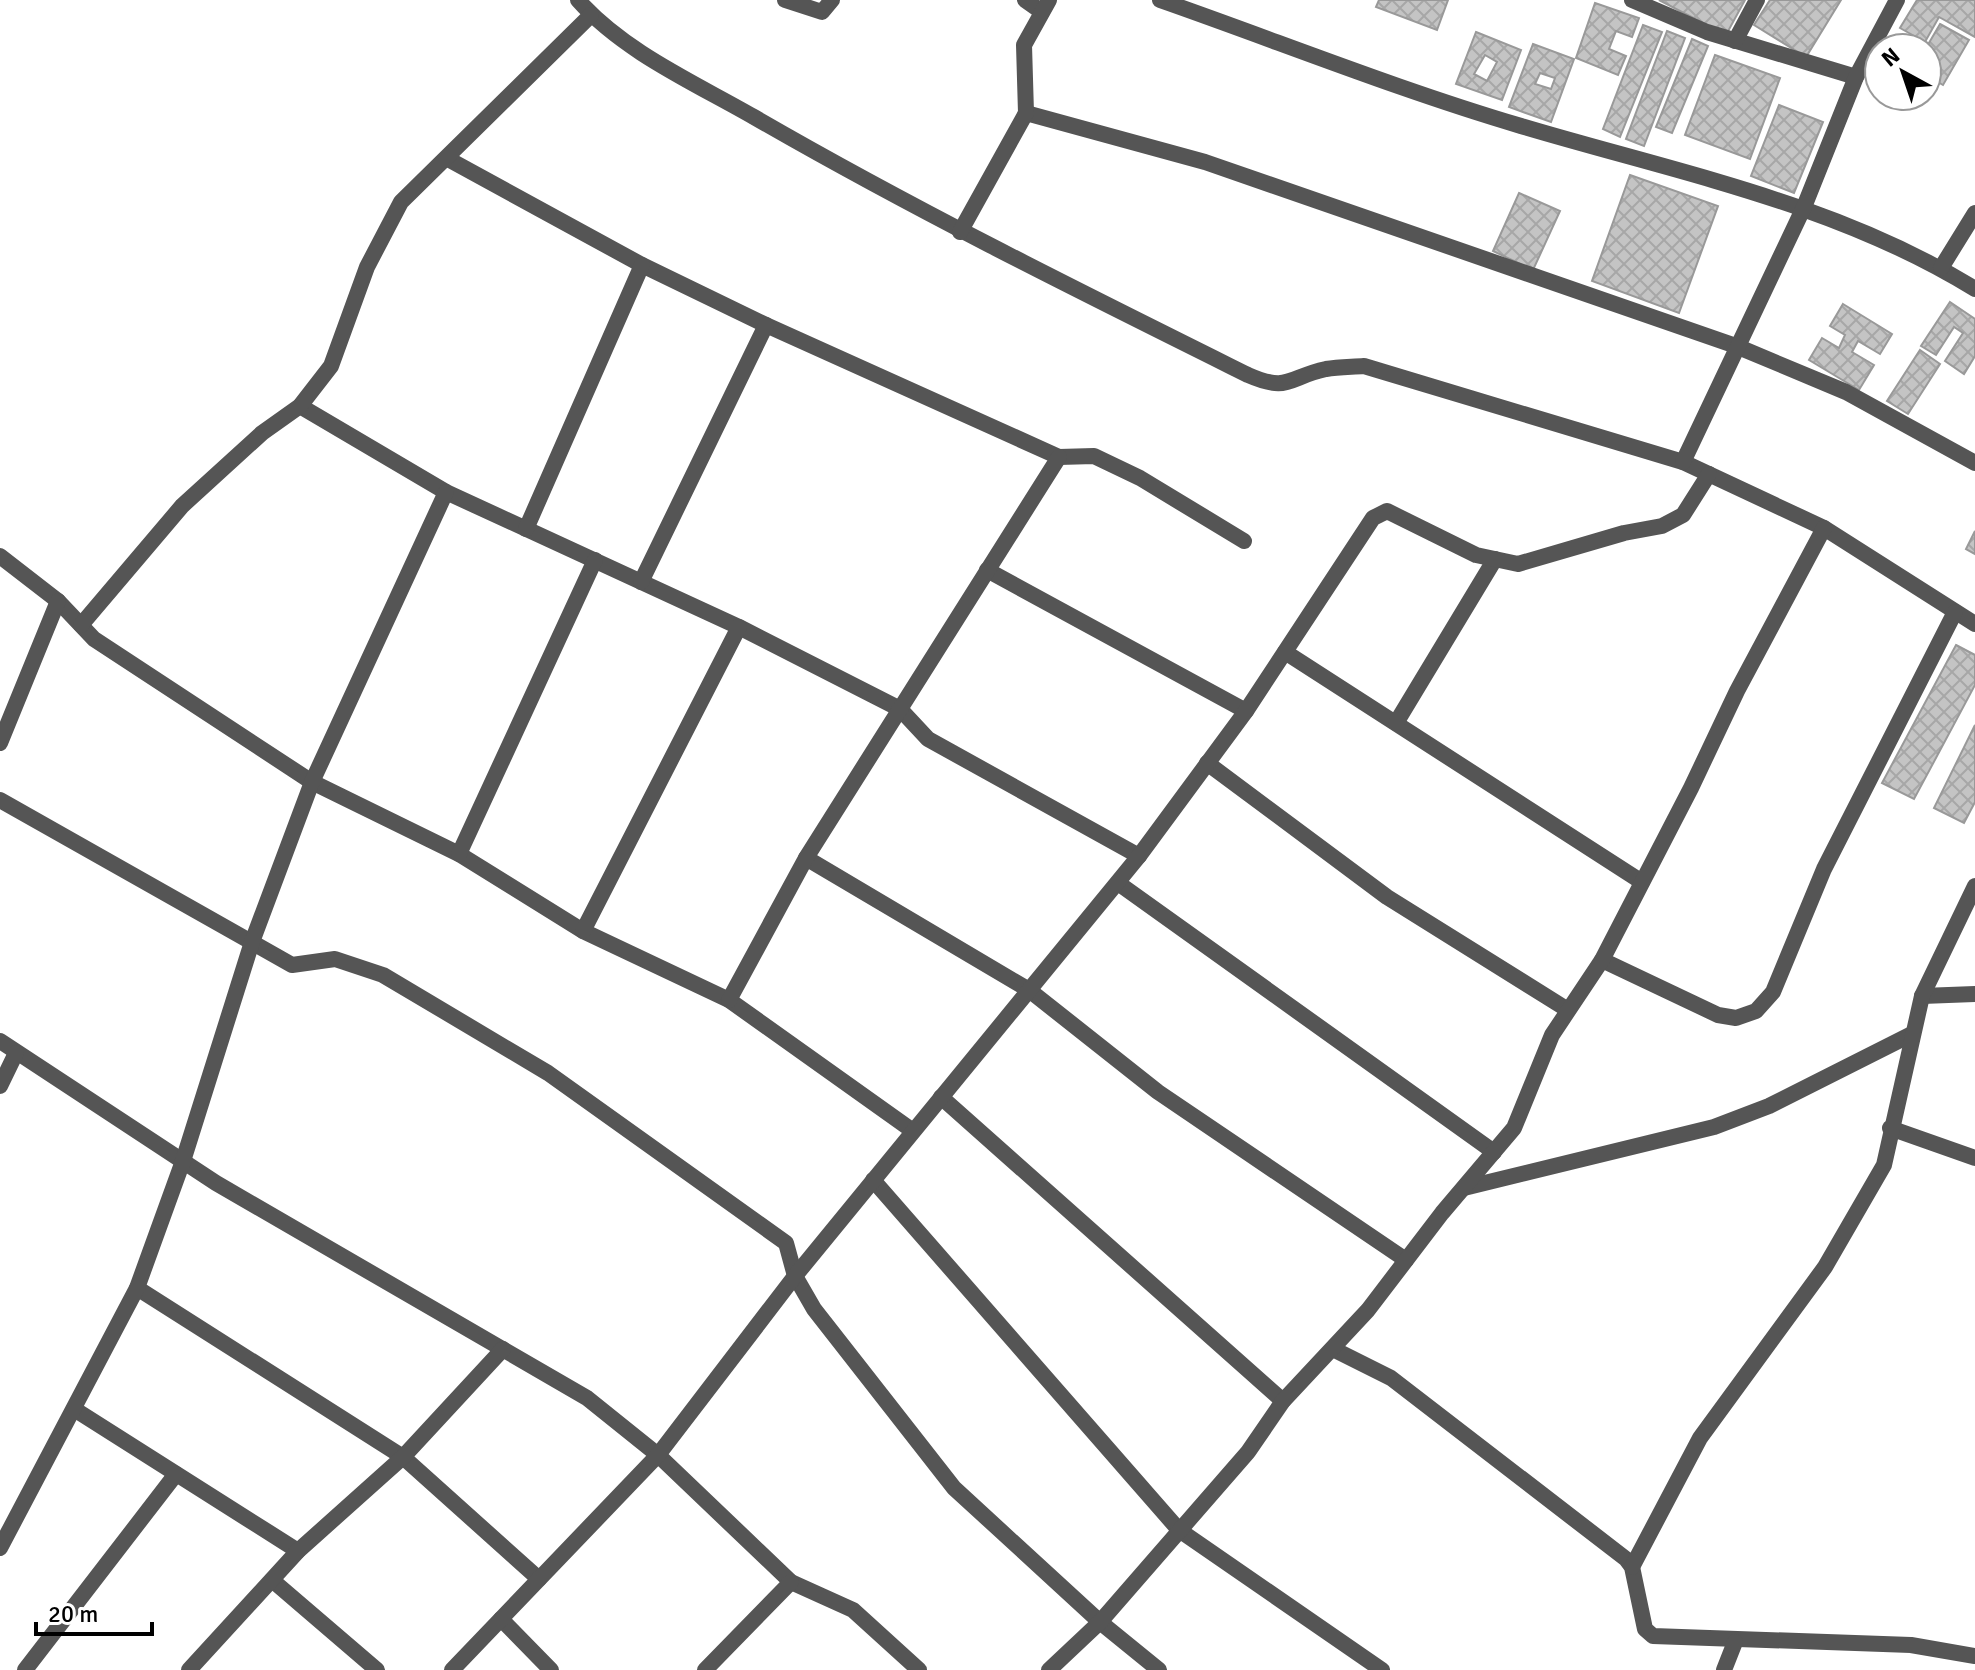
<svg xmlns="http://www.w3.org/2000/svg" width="1975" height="1670" viewBox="0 0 1975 1670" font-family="Signika,sans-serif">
	<defs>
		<pattern id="building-cross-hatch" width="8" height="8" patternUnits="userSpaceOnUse" patternTransform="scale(2)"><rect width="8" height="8" fill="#c4c4c4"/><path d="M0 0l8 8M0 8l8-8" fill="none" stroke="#a7a7a7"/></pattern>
	</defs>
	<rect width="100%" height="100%" fill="#fff"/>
	<g fill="url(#building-cross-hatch)" stroke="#999" stroke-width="2" fill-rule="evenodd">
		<polygon points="1379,0 1448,0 1437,30 1376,7"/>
		<polygon points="1659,0 1745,0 1726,35"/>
		<polygon points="1770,0 1841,0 1806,57 1754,25"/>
		<polygon points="1917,0 1975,0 1975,37 1939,17 1925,42 1900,28"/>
		<polygon points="1595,3 1639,18 1632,37 1616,31 1609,49 1626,56 1618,75 1576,58"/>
		<polygon points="1940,24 1969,40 1943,85 1927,76 1926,48"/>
		<polygon points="1643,25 1662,32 1620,137 1603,129"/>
		<polygon points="1667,31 1685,38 1644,146 1626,139"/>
		<path d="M1476,32L1521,50L1502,100L1456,84ZM1485,55L1497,62L1487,81L1474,74Z"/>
		<polygon points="1692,39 1708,46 1672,133 1656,127"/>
		<path d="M1533,44L1574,59L1551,122L1509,107ZM1540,73L1555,78L1551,89L1535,84Z"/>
		<polygon points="1715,55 1780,78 1750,159 1685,135"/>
		<polygon points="1779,105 1823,122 1794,193 1751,176"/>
		<polygon points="1630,175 1718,206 1679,313 1592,281"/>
		<polygon points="1519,193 1560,211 1533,270 1493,251"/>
		<polygon points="1950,302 1975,319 1975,356 1964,374 1945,361 1963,333 1954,327 1936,355 1921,346"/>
		<polygon points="1843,304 1892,334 1880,354 1858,341 1852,352 1874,365 1859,390 1809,360 1822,338 1839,348 1845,335 1830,326"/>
		<polygon points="1920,350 1940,364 1908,414 1887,401"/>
		<polygon points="1975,531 1975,554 1966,549"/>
		<polygon points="1956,645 1975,655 1975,685 1914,799 1882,783"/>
		<polygon points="1975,725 1975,802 1964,823 1934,808"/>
	</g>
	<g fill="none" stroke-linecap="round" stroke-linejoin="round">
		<g stroke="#555" stroke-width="16">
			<path d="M578,0C624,52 695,83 754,117C915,210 1081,292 1248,375C1289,393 1288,377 1326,369C1338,367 1351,367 1364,366L1683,462L1824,528L1975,624"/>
			<polyline points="785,0 822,12 832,0"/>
			<polyline points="1025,0 1042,12"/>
			<path d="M1160,0C1280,42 1399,90 1521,126C1675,172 1836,203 1975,289"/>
			<polyline points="1632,0 1707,32 1856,77"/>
			<polyline points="1735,41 1757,0"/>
			<polyline points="1026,113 1205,162 1736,346 1846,392 1975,463"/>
			<polyline points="448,159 642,265 766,325 1059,457 1094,456 1140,478 1244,541"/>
			<polyline points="960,232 1026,113 1024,45 1049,0"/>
			<polyline points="1941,268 1975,213"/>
			<polyline points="300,406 446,492 739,627 900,709 928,739 1139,856"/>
			<polyline points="1683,462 1804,207 1856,77 1897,0"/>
			<polyline points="526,529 642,265"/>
			<polyline points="0,556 58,601 94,639 312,782 459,854 583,931 729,1000 913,1131"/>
			<polyline points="987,570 1246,711"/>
			<polyline points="641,582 766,325"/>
			<polyline points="81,625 182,506 262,433 300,406 331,366 367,267 401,202 591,15"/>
			<polyline points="1285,652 1642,882"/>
			<polyline points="1396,723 1495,559"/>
			<polyline points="0,743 58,601"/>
			<polyline points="1207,763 1387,897 1568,1010"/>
			<polyline points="0,800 292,965 335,959 383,975 548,1073 786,1243 795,1276 814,1309 954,1488 1100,1622 1159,1670"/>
			<polyline points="459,854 595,560"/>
			<polyline points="806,858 1029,990 1158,1092 1406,1260"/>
			<polyline points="1118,883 1494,1152"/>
			<polyline points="583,931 739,627"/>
			<polyline points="1602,960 1718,1015 1736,1018 1756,1011 1773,992 1824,869 1955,612"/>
			<polyline points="1922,996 1975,994"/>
			<polyline points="729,1000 806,858 1059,457"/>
			<polyline points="0,1041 216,1183 587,1398 658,1455 791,1582 853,1610 919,1670"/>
			<polyline points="0,1086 16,1053"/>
			<polyline points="941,1097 1283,1401"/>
			<polyline points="1890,1128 1975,1158"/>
			<polyline points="873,1180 1179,1530 1382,1670"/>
			<polyline points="1464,1188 1714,1127 1769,1106 1910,1035"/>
			<polyline points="137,1288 403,1457 539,1579"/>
			<polyline points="1333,1349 1391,1378 1626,1559 1632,1567 1645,1629 1653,1636 1911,1645 1975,1656"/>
			<polyline points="74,1409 298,1551"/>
			<polyline points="0,1548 137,1288 183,1161 252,942 312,782 446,492"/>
			<polyline points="1632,1567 1700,1438 1825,1267 1884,1165 1922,996 1975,886"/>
			<polyline points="272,1580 377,1670"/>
			<polyline points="501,1619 551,1670"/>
			<polyline points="25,1670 176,1474"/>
			<polyline points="189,1670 298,1551 403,1457 503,1349"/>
			<polyline points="452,1670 658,1455 795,1276 1139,856 1246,711 1373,518 1387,511 1476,555 1518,564 1624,533 1662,526 1683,515 1709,474"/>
			<polyline points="705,1670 791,1582"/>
			<polyline points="1049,1670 1100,1622 1248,1452 1283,1401 1368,1310 1442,1213 1514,1128 1552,1035 1602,960 1691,788 1737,691 1824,528"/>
			<polyline points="1724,1670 1735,1642"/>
		</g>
	</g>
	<g transform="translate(1903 72) rotate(320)"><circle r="38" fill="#ffffff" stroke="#999999" stroke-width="2"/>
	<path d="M0-6L14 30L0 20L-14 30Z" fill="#000000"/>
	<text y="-12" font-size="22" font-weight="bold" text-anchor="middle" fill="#000000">N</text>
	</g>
	<path d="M36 1622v12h116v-12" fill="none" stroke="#000000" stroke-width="4"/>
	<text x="48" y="1622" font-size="24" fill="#000000" stroke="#ffffff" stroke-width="6" paint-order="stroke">20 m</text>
</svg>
